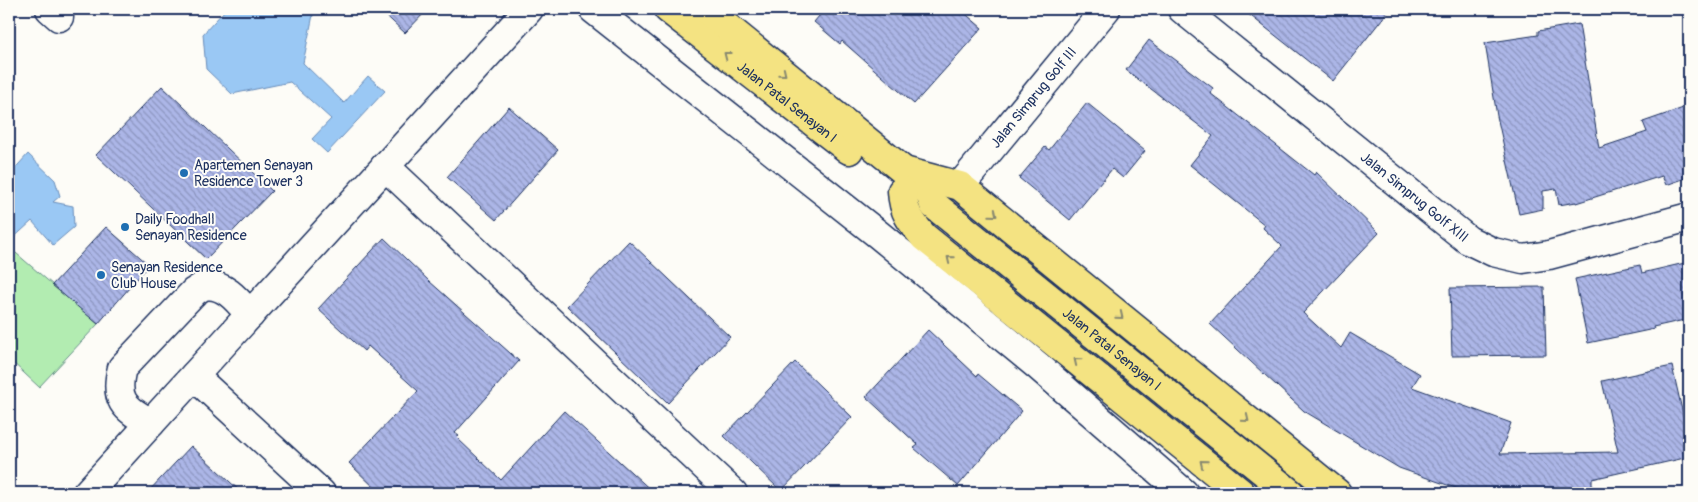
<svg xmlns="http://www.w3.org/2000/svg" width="1698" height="502" viewBox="0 0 1698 502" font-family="Pangolin,sans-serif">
	<defs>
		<pattern id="building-back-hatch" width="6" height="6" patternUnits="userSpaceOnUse" patternTransform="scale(1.25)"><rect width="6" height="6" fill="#acb6e7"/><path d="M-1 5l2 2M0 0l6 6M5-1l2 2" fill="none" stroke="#8b94be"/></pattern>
	</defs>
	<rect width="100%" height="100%" fill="#fdfcf7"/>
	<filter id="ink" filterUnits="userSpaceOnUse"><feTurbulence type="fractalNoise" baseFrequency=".02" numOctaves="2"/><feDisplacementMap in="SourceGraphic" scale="10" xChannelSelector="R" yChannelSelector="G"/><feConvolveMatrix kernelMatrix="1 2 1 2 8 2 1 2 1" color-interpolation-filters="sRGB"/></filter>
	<g filter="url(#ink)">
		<polygon fill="#b2ecb1" stroke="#668e88" points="9,247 98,324 39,387 9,359"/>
		<g fill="#9ac8f4" stroke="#678bb8">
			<polygon points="226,9 312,9 314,10 303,63 344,103 368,76 385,91 327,153 312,139 331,119 290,82 232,94 206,69 203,34"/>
			<polygon points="28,154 55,180 60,196 53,202 73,206 74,227 53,245 32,221 9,242 9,175"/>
		</g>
		<g fill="url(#building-back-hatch)" stroke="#1b2f5e">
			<polygon points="379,9 428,9 405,33"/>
			<polygon points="825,9 960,9 982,28 914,104 842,41 840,44 814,22"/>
			<polygon points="1242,9 1390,9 1333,81"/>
			<polygon points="1579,24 1599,148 1647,132 1643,122 1689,106 1689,177 1666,185 1662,176 1576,203 1576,202 1559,205 1556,189 1543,191 1543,209 1519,214 1497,116 1485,43 1538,35 1538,31"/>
			<polygon points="1149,40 1213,88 1210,93 1314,175 1316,172 1379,233 1303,313 1341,348 1350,333 1420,374 1412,387 1511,423 1500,454 1618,452 1602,381 1672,366 1689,441 1689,457 1592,479 1592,492 1470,493 1399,468 1304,411 1210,324 1282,246 1263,228 1265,225 1190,165 1213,136 1126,70"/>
			<polygon points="162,86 272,191 206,259 96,155"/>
			<polygon points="1087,103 1145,151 1123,178 1112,169 1070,220 1019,178 1045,147 1049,150"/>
			<polygon points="509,107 558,150 496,220 447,177"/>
			<polygon points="106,227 149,265 98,324 52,285"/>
			<polygon points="384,238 429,281 519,361 455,433 459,436 457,438 501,480 564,411 654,493 380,493 349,463 418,391 368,346 364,351 318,309"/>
			<polygon points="629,241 730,337 668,403 567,306"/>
			<polygon points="1689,262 1689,319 1653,327 1654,329 1588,343 1575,279 1640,265 1642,273"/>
			<polygon points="1544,287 1546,355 1452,356 1450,288"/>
			<polygon points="928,330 977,376 978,374 1022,411 958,486 914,448 918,445 866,397"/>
			<polygon points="795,362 852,417 781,491 724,436"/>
			<polygon points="191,446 242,493 147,493"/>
		</g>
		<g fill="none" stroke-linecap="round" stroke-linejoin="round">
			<defs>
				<g id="minor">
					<polyline points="50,9 59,17"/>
					<polyline points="593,9 879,235 1038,366 1184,493"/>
					<path id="s1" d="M1182,9L1468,240L1493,252L1523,259L1549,255L1689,217"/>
					<polyline points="385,166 733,493"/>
					<path id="s2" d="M960,186L1106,9"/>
					<polyline points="194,376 321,493"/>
					<path d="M151,423C123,408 114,399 122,368L194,292C197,290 201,287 204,286C224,282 239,302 250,315"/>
					<polyline points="87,493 529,9"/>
				</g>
				<g id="major">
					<path id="s3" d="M668,9L849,150"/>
					<path id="s4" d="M705,9L904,171L930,194L934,205L1290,493"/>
				</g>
				<g id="highway">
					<polyline points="904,171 960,186 1337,493"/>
					<path d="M902,191C903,212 911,222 924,237L1241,493"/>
				</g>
			</defs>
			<use href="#minor" stroke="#1b2f5e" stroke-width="31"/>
			<use href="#major" stroke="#1b2f5e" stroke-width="31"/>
			<use href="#highway" stroke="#1b2f5e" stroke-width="31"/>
			<use href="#minor" stroke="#fdfcf7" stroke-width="28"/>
			<use href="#major" stroke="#f4e382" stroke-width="28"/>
			<use href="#highway" stroke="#f4e382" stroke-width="28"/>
		</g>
		<defs><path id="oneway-chevron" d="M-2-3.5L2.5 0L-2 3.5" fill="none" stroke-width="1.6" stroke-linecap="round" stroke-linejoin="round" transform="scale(1.25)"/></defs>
		<g stroke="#888970">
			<use href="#oneway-chevron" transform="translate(727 55) rotate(-142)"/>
			<use href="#oneway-chevron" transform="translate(783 73) rotate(39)"/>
			<use href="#oneway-chevron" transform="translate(994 214) rotate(39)"/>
			<use href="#oneway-chevron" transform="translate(950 259) rotate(-141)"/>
			<use href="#oneway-chevron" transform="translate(1120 316) rotate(39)"/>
			<use href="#oneway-chevron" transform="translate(1077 361) rotate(-141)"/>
			<use href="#oneway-chevron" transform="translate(1246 419) rotate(39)"/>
			<use href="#oneway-chevron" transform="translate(1203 463) rotate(-141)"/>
		</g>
	</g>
	<g fill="#1f6fb2" stroke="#fdfcf7" stroke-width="2">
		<circle cx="184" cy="173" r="5"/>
		<circle cx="125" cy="227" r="5"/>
		<circle cx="101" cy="275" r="5"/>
	</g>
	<g text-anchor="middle" stroke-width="4" stroke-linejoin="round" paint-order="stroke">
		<g font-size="14" fill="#1b2f5e" stroke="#fdfcf7">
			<text dy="5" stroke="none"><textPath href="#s2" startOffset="115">Jalan Simprug Golf III</textPath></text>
			<text dy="5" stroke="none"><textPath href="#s3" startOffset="151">Jalan Patal Senayan I</textPath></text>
			<text dy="5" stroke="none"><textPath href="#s1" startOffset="299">Jalan Simprug Golf XIII</textPath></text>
			<text dy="5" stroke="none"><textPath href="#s4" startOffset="532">Jalan Patal Senayan I</textPath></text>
		</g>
		<g font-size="14" fill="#1b2f5e" stroke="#fdfcf7" text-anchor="start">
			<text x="194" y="170">Apartemen Senayan<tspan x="194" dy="16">Residence Tower 3</tspan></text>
			<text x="135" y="224">Daily Foodhall<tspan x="135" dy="16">Senayan Residence</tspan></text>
			<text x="111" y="272">Senayan Residence<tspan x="111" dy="16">Club House</tspan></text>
		</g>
	</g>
	<rect width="1698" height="502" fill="none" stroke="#fdfcf7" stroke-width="30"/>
	<rect x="15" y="15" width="1668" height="472" fill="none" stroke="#1b2f5e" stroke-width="2" filter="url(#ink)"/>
</svg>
